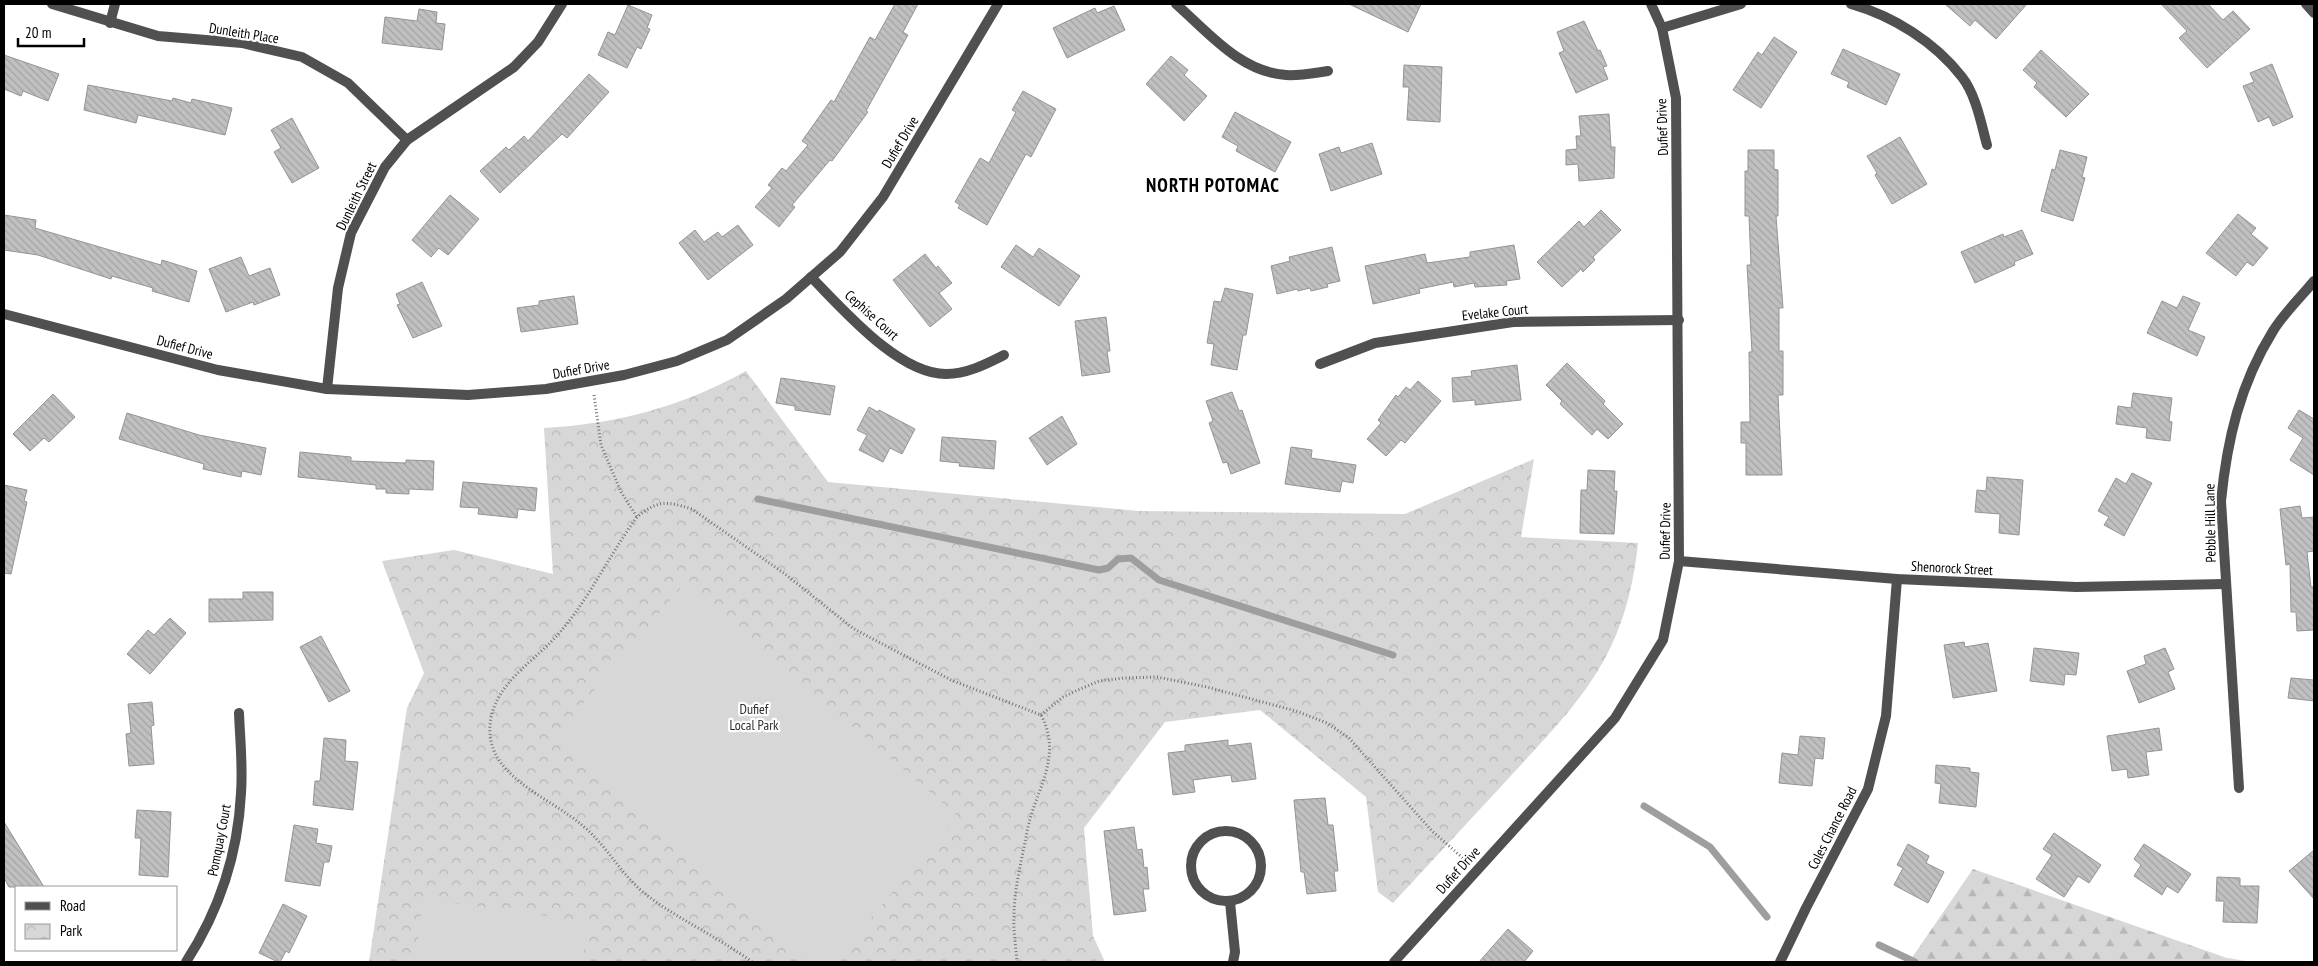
<svg xmlns="http://www.w3.org/2000/svg" width="2318" height="966" viewBox="0 0 2318 966" font-family="'PT Sans Narrow',sans-serif">
	<defs>
		<pattern id="forest-firs" width="22" height="20" patternUnits="userSpaceOnUse" patternTransform="scale(1.25)"><rect width="22" height="20" fill="#d7d7d7"/><path d="M5 1l3.5 6h-7zM16 11l3.5 6h-7z" fill="#b7b7b7"/></pattern>
		<pattern id="park-crowns" width="20" height="18" patternUnits="userSpaceOnUse" patternTransform="scale(1.25)"><rect width="20" height="18" fill="#d7d7d7"/><path d="M2 6a3 3 0 1 1 6 0M12 15a3 3 0 1 1 6 0" fill="none" stroke="#b7b7b7"/></pattern>
		<pattern id="building-back-hatch" width="6" height="6" patternUnits="userSpaceOnUse" patternTransform="scale(1.25)"><rect width="6" height="6" fill="#c0c0c0"/><path d="M-1 5l2 2M0 0l6 6M5-1l2 2" fill="none" stroke="#a3a3a3"/></pattern>
	</defs>
	<rect width="100%" height="100%" fill="#fff"/>
	<polygon fill="url(#forest-firs)" points="1973,869 2227,958 2252,962 1909,962"/>
	<path fill="url(#park-crowns)" d="M746,371L828,482L1139,511L1405,514L1534,459L1521,537L1638,543C1626,657 1581,700 1507,780C1469,821 1431,862 1393,903L1378,892L1366,797L1260,710L1165,722L1084,828L1093,936L1105,962H369L407,708L424,673L382,561L454,550L553,574L544,428C616,424 682,407 746,371Z"/>
	<g fill="#d7d7d7">
		<polygon points="684,584 958,816 833,962 814,962 552,740"/>
		<polygon points="423,899 589,922 582,962 415,962"/>
	</g>
	<g fill="none" stroke-linecap="round" stroke-linejoin="round">
		<g stroke="#9e9e9e" stroke-width="7">
			<polyline points="758,499 1099,570 1108,568 1118,559 1131,558 1159,580 1393,655"/>
			<polyline points="1644,806 1710,847 1767,917"/>
			<polyline points="1879,945 1915,962"/>
		</g>
	</g>
	<g fill="url(#building-back-hatch)" stroke="#949494">
		<polygon points="895,4 918,4 903,32 908,35 866,111 868,112 832,161 830,160 792,205 795,207 779,227 755,207 772,188 768,185 782,168 786,171 808,145 802,141 831,100 834,102 870,37 875,40"/>
		<polygon points="1349,4 1421,4 1408,32"/>
		<polygon points="1945,4 2027,4 1996,39 1975,20 1970,26"/>
		<polygon points="2161,4 2208,4 2223,20 2233,11 2250,29 2207,68 2179,38 2187,31"/>
		<polygon points="628,5 652,15 647,28 650,29 641,49 637,47 627,68 598,55 608,32 615,35"/>
		<polygon points="1114,6 1125,30 1067,58 1053,28 1095,8 1097,13"/>
		<polygon points="419,9 437,12 436,23 445,24 442,50 382,43 385,17 417,21"/>
		<polygon points="1584,21 1598,51 1600,50 1607,66 1603,67 1608,79 1576,93 1559,53 1564,51 1557,32"/>
		<polygon points="1774,37 1797,52 1761,108 1733,90 1758,52 1762,55"/>
		<polygon points="1843,49 1900,74 1886,105 1847,87 1849,82 1831,74"/>
		<polygon points="2041,50 2089,94 2066,117 2034,87 2037,83 2023,70"/>
		<polygon points="4,55 59,74 48,101 23,91 21,96 4,89"/>
		<polygon points="1171,56 1188,70 1184,75 1207,96 1184,121 1146,84"/>
		<polygon points="2272,64 2293,117 2273,126 2269,117 2258,122 2243,86 2254,82 2250,73"/>
		<polygon points="1404,65 1442,67 1440,122 1407,120 1409,87 1403,87"/>
		<polygon points="589,74 609,92 567,138 562,134 500,193 480,171 506,147 509,150 524,136 528,141"/>
		<polygon points="88,85 172,101 173,98 191,103 192,99 232,108 225,135 138,115 136,123 84,110"/>
		<polygon points="1023,91 1056,109 1031,157 1026,154 987,225 958,208 960,205 955,202 980,158 989,163 1016,112 1012,110"/>
		<polygon points="1235,112 1291,142 1275,172 1236,151 1238,146 1222,137"/>
		<polygon points="1609,114 1611,147 1615,147 1614,178 1579,181 1578,164 1566,165 1566,150 1577,149 1576,136 1581,136 1579,116"/>
		<polygon points="292,118 319,168 292,183 274,152 281,148 271,130"/>
		<polygon points="1900,137 1927,184 1892,204 1875,175 1877,173 1867,156"/>
		<polygon points="1372,143 1382,174 1331,191 1319,154 1339,147 1341,153"/>
		<polygon points="1748,150 1774,150 1774,169 1778,170 1778,216 1776,216 1783,308 1779,308 1779,351 1783,351 1783,395 1778,395 1782,475 1746,475 1746,443 1741,443 1741,422 1750,422 1749,352 1752,352 1747,265 1751,265 1749,216 1745,216 1745,171 1748,171"/>
		<polygon points="2060,150 2087,157 2082,177 2085,178 2073,221 2041,211 2052,169 2055,170"/>
		<polygon points="450,195 479,219 448,255 439,248 431,257 412,240"/>
		<polygon points="1601,210 1621,230 1593,257 1595,260 1583,272 1581,269 1562,287 1537,262 1579,221 1584,227"/>
		<polygon points="2238,214 2256,228 2251,234 2268,248 2253,266 2247,262 2236,276 2206,253"/>
		<polygon points="4,215 36,220 35,228 161,265 162,260 197,271 189,302 152,291 153,288 112,276 111,279 38,255 4,250"/>
		<polygon points="738,225 753,245 708,280 679,243 695,230 704,242 718,232 722,237"/>
		<polygon points="2022,230 2033,254 2014,262 2015,265 1975,283 1961,252 2003,234 2004,237"/>
		<polygon points="1016,245 1033,257 1039,248 1080,276 1059,306 1001,267"/>
		<polygon points="1514,245 1520,279 1506,281 1507,285 1475,287 1474,283 1454,287 1453,282 1419,289 1420,293 1373,304 1365,266 1425,254 1427,263 1470,257 1470,252"/>
		<polygon points="1332,247 1340,281 1327,284 1328,287 1311,291 1310,288 1298,291 1297,289 1277,294 1271,266 1290,261 1289,257"/>
		<polygon points="925,254 936,268 938,266 952,283 939,293 952,309 930,327 893,280"/>
		<polygon points="241,257 249,276 270,268 280,295 254,305 253,302 226,312 209,269"/>
		<polygon points="422,282 442,326 413,338 397,305 400,304 396,294"/>
		<polygon points="1225,288 1253,294 1246,335 1243,335 1237,370 1211,365 1214,344 1207,343 1214,301 1221,302"/>
		<polygon points="574,296 578,324 521,332 517,308 539,305 539,301"/>
		<polygon points="2183,296 2200,303 2188,330 2205,337 2197,356 2147,333 2162,301 2177,308"/>
		<polygon points="1106,317 1110,351 1107,351 1110,372 1082,376 1075,321"/>
		<polygon points="1567,363 1605,401 1603,404 1623,424 1608,439 1597,429 1592,435 1560,404 1562,401 1546,385"/>
		<polygon points="1517,365 1521,400 1475,405 1475,400 1453,402 1452,378 1472,376 1471,371"/>
		<polygon points="781,378 835,386 830,415 795,410 795,406 776,403"/>
		<polygon points="1418,381 1441,401 1405,443 1401,440 1386,456 1367,439 1381,423 1378,420 1396,395 1398,397 1406,387 1410,390"/>
		<polygon points="1232,392 1239,411 1242,410 1260,463 1231,474 1227,462 1223,463 1209,423 1213,421 1206,401"/>
		<polygon points="2133,393 2172,398 2169,421 2172,422 2170,441 2146,438 2147,428 2116,424 2118,406 2131,408"/>
		<polygon points="53,394 75,417 49,442 44,438 30,451 13,434"/>
		<polygon points="869,407 878,412 879,410 915,429 902,454 890,448 883,462 859,450 867,435 857,430"/>
		<polygon points="2299,410 2314,419 2314,475 2290,460 2303,438 2288,428"/>
		<polygon points="127,413 199,435 266,448 261,475 242,471 241,477 203,469 204,464 119,439"/>
		<polygon points="1062,416 1077,444 1047,465 1029,438"/>
		<polygon points="942,437 996,441 994,469 959,466 960,463 940,461"/>
		<polygon points="1291,447 1312,450 1311,458 1356,465 1353,483 1342,481 1340,492 1285,484"/>
		<polygon points="300,452 351,457 351,461 406,463 406,460 434,461 433,490 409,489 409,494 386,493 386,489 376,489 376,485 298,477"/>
		<polygon points="1588,470 1615,471 1614,491 1617,491 1614,534 1580,533 1581,490 1587,490"/>
		<polygon points="2132,473 2152,483 2124,536 2104,525 2109,517 2098,511 2116,478 2126,484"/>
		<polygon points="1987,477 2023,480 2019,535 1999,533 2000,514 1975,512 1977,490 1986,491"/>
		<polygon points="463,482 537,488 535,511 518,509 517,518 478,514 479,508 460,507"/>
		<polygon points="4,485 27,490 24,501 27,502 11,574 4,573"/>
		<polygon points="2300,506 2302,518 2314,517 2314,551 2307,552 2311,587 2314,587 2314,630 2297,631 2296,612 2291,612 2290,564 2286,565 2280,509"/>
		<polygon points="243,592 273,592 273,620 209,622 209,599 243,599"/>
		<polygon points="170,618 186,633 150,674 127,654 148,630 154,635"/>
		<polygon points="321,636 350,691 329,702 300,647"/>
		<polygon points="1964,642 1965,647 1988,643 1997,691 1953,698 1944,645"/>
		<polygon points="2034,648 2079,653 2076,675 2065,674 2064,685 2030,681"/>
		<polygon points="2165,648 2174,669 2168,672 2175,689 2139,703 2127,671 2146,664 2144,656"/>
		<polygon points="2291,678 2314,680 2314,701 2288,698"/>
		<polygon points="152,702 154,725 151,726 154,764 129,766 126,734 131,733 128,704"/>
		<polygon points="2159,728 2162,750 2146,752 2149,775 2128,778 2127,769 2112,771 2107,736"/>
		<polygon points="1800,736 1825,738 1823,759 1815,758 1812,786 1779,783 1782,753 1798,755"/>
		<polygon points="324,738 346,740 345,761 358,762 353,810 313,805 315,781 320,781"/>
		<polygon points="1228,740 1228,746 1251,743 1256,779 1232,782 1231,775 1193,780 1195,792 1173,795 1168,753 1185,751 1185,745"/>
		<polygon points="1936,765 1970,768 1970,772 1979,773 1976,807 1939,803 1941,784 1935,783"/>
		<polygon points="1325,798 1328,825 1333,825 1338,871 1334,871 1336,891 1307,894 1304,872 1301,872 1294,800"/>
		<polygon points="137,810 171,812 168,877 139,875 141,838 135,838"/>
		<polygon points="4,822 44,887 9,887 4,878"/>
		<polygon points="294,825 318,829 316,843 332,846 329,862 324,862 320,886 285,881"/>
		<polygon points="1134,827 1137,850 1142,849 1144,868 1147,867 1149,889 1143,889 1146,911 1114,915 1104,831"/>
		<polygon points="2054,833 2101,865 2089,883 2078,876 2064,897 2036,879 2052,855 2043,849"/>
		<polygon points="1908,844 1929,856 1926,863 1944,872 1928,903 1894,885 1903,868 1897,865"/>
		<polygon points="2144,844 2191,874 2178,893 2167,886 2162,895 2134,876 2141,865 2134,859"/>
		<polygon points="2314,850 2314,899 2289,871"/>
		<polygon points="2217,877 2240,878 2240,886 2259,886 2257,923 2223,922 2224,901 2216,901"/>
		<polygon points="283,904 307,916 289,953 286,951 280,962 278,962 259,953"/>
		<polygon points="1508,929 1533,951 1524,962 1479,962"/>
	</g>
	<g fill="none" stroke-linecap="round" stroke-linejoin="round">
		<g stroke="#727272" stroke-width="3" stroke-dasharray="1 2.5" stroke-linecap="butt">
			<polyline points="594,395 601,445 621,492 637,517"/>
			<polyline points="1041,715 1063,697 1078,690 1099,681 1124,678 1157,677 1207,687 1296,711 1327,723 1349,738 1432,831 1465,860"/>
			<path d="M752,962C717,936 677,919 644,893C620,873 607,846 583,826C549,796 480,775 491,718C497,685 529,664 551,642C586,606 607,558 637,517C658,500 666,501 692,509L785,574L854,629L951,680L1041,715C1064,758 1034,792 1027,832C1022,859 1014,889 1014,916C1013,931 1016,947 1017,962"/>
		</g>
		<g stroke="#505050" stroke-width="10">
			<polyline points="52,4 158,36 242,43 302,57 348,83 407,140"/>
			<path d="M1176,4C1208,32 1240,72 1286,75C1299,76 1314,73 1328,71"/>
			<path d="M1851,4C1893,16 1935,42 1962,77C1976,95 1981,123 1987,145"/>
			<polyline points="2306,4 2314,13"/>
			<polyline points="110,23 115,4"/>
			<polyline points="1662,28 1741,4"/>
			<path d="M811,277C843,309 898,374 946,374C967,374 986,364 1004,355"/>
			<polyline points="4,314 218,370 327,389 468,395 546,389 624,375 677,361 727,340 786,299 840,252 883,197 998,4"/>
			<polyline points="1320,364 1375,343 1513,322 1679,320"/>
			<polyline points="327,389 338,288 351,233 385,167 407,140 514,67 538,42 562,4"/>
			<polyline points="1679,561 1897,579 2076,587 2225,584"/>
			<path d="M2239,788L2221,501C2227,440 2240,384 2273,331C2284,313 2301,297 2314,281"/>
			<circle cx="1226" cy="866" r="35"/>
			<polyline points="1230,902 1235,952 1233,962"/>
			<path d="M186,962C219,911 238,854 241,793C243,767 240,739 239,713"/>
			<polyline points="1394,962 1615,718 1663,640 1679,561 1676,98 1662,28 1651,4"/>
			<polyline points="1780,962 1806,908 1868,789 1886,716 1897,579"/>
		</g>
	</g>
	<g text-anchor="middle" stroke-width="4.5" stroke-linejoin="round" paint-order="stroke">
		<g font-size="14" fill="#000" stroke="#fff">
			<text transform="translate(244 33) rotate(9)" y="5">Dunleith Place</text>
			<text transform="translate(1662 127) rotate(-92)" y="5">Dufief Drive</text>
			<text transform="translate(900 142) rotate(-59)" y="5">Dufief Drive</text>
			<text transform="translate(356 196) rotate(-64)" y="5">Dunleith Street</text>
			<text transform="translate(1495 312) rotate(-6)" y="5">Evelake Court</text>
			<text transform="translate(872 315) rotate(42)" y="5">Cephise Court</text>
			<text transform="translate(185 347) rotate(15)" y="5">Dufief Drive</text>
			<text transform="translate(581 369) rotate(-10)" y="5">Dufief Drive</text>
			<text transform="translate(2210 523) rotate(-91)" y="5">Pebble Hill Lane</text>
			<text transform="translate(1665 531) rotate(-89)" y="5">Dufief Drive</text>
			<text transform="translate(1952 568) rotate(3)" y="5">Shenorock Street</text>
			<text transform="translate(1832 828) rotate(-63)" y="5">Coles Chance Road</text>
			<text transform="translate(219 840) rotate(-79)" y="5">Pomquay Court</text>
			<text transform="translate(1458 870) rotate(-48)" y="5">Dufief Drive</text>
		</g>
		<g font-size="14" fill="#2e2e2e" stroke="#fff">
			<text x="754" y="714">Dufief<tspan x="754" dy="16">Local Park</tspan></text>
		</g>
		<g font-size="19" font-weight="bold" letter-spacing="1" fill="#000" stroke="#fff">
			<text x="1213" y="192">NORTH POTOMAC</text>
		</g>
	</g>
	<rect width="2318" height="966" fill="none" stroke="#000000" stroke-width="10"/>
	<rect x="15" y="886" width="162" height="65" fill="#ffffff" stroke="#999999"/>
	<rect x="25" y="902" width="25" height="8" fill="#505050" stroke="#999999"/>
	<text x="60" y="911" font-size="15" fill="#000000">Road</text>
	<rect x="25" y="924" width="25" height="15" fill="url(#park-crowns)" stroke="#999999"/>
	<text x="60" y="936" font-size="15" fill="#000000">Park</text>
	<path d="M18 38v8h66v-8" fill="none" stroke="#000000" stroke-width="2.5"/>
	<text x="25" y="38" font-size="15" fill="#000000" stroke="#ffffff" stroke-width="4" paint-order="stroke">20 m</text>
</svg>
